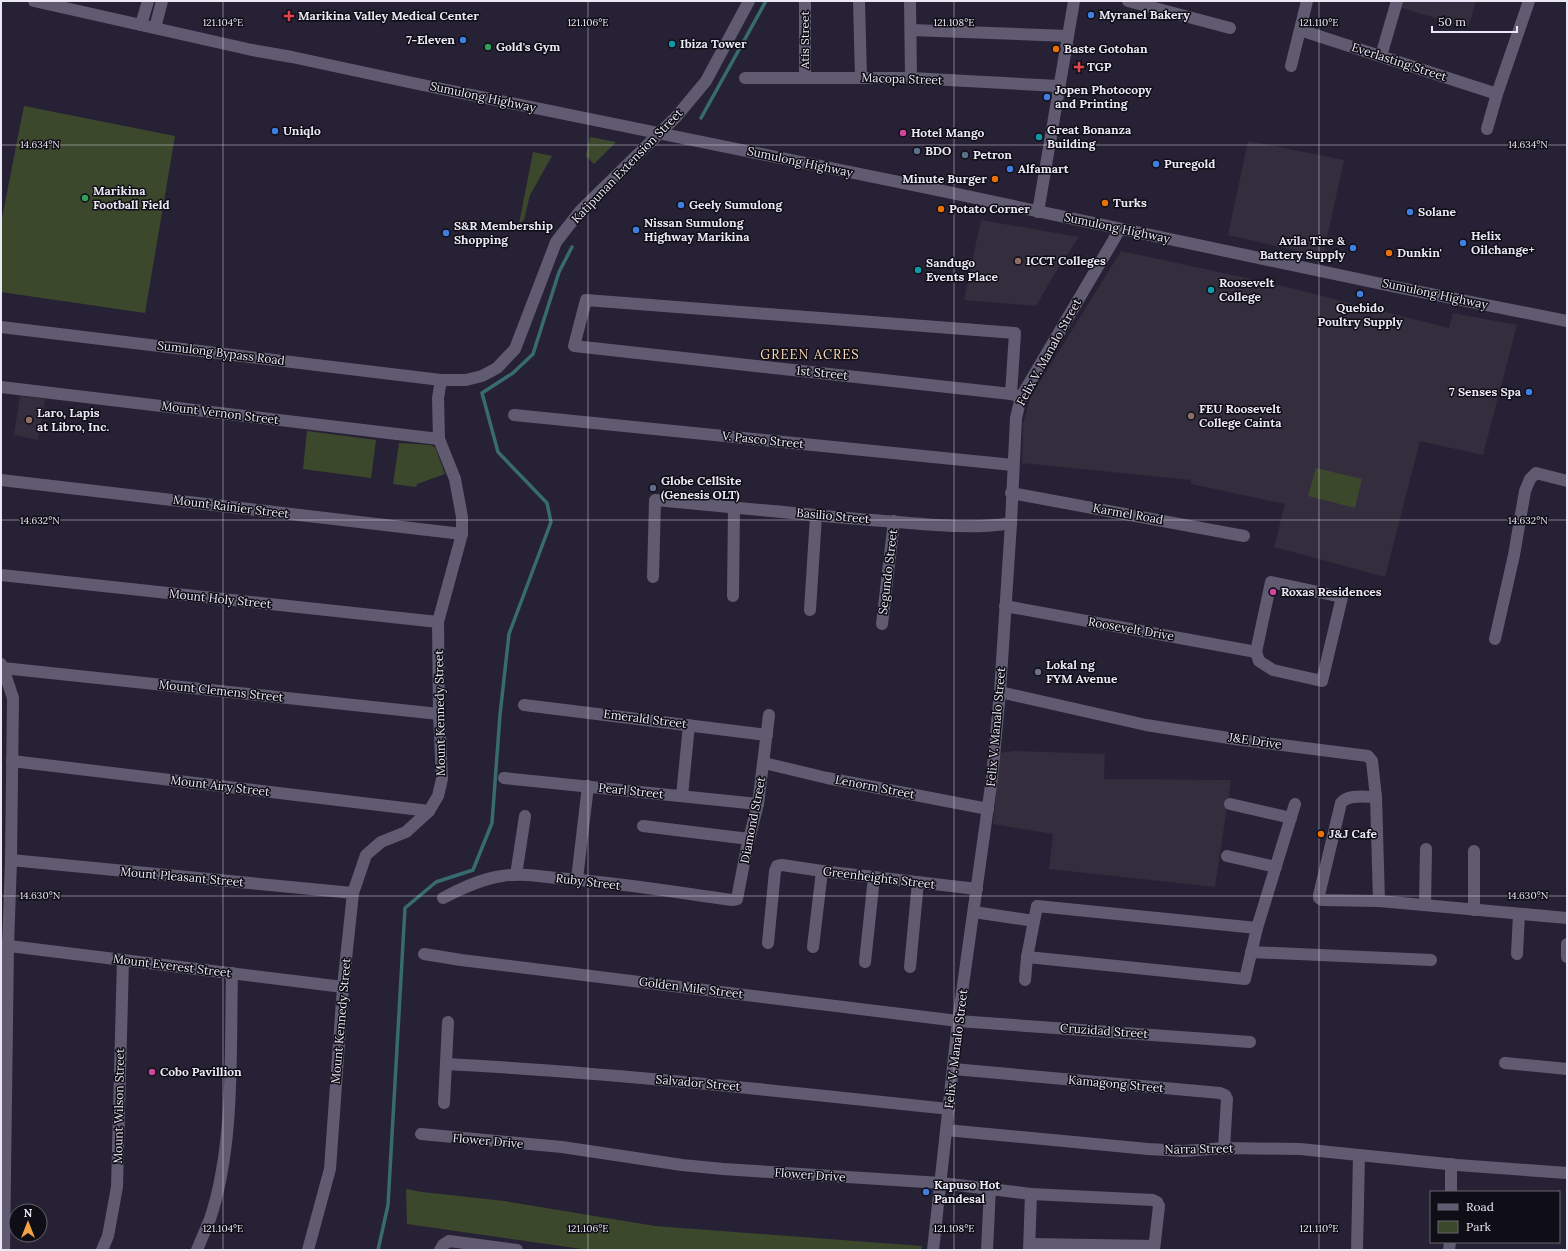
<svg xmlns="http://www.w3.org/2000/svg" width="1568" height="1251" viewBox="0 0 1568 1251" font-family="Lora,serif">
	<rect width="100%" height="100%" fill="#272135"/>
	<g fill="#332d3d">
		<polygon points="1401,1 1476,1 1468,28 1399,7"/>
		<polygon points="1248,141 1344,160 1323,257 1228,235"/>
		<polygon points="981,220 1079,237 1054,275 1036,306 964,300"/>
		<polygon points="1121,251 1270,283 1449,328 1453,313 1517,325 1483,455 1420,441 1385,577 1274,547 1285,504 1191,484 1191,480 1022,463 1023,424 1030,399 1038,385"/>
		<polygon points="20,396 45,399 38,440 14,435"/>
		<polygon points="1014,751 1105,754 1104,779 1231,780 1215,887 1049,869 1053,834 993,824 1000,753"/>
	</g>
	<g fill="#3c482c">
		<polygon points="24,106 175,136 145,313 1,292 1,223"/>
		<polygon points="590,137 616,142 594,164 586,156"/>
		<polygon points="533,152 552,156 530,195 524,220 519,224"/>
		<polygon points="307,431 376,440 371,478 303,469"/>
		<polygon points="399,443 430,445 435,447 445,474 417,484 416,487 393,484"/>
		<polygon points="1316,468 1362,479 1355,508 1308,496"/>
		<polygon points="406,1189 422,1192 504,1201 655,1226 922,1246 921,1250 589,1250 407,1224"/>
	</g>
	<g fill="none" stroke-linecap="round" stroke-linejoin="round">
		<g stroke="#386b6f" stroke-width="3.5">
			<polyline points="701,118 766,1"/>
			<polyline points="378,1250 388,1205 405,908 436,882 473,870 492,823 500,715 509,634 551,522 547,503 498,452 482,393 513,373 533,354 559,272 572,247"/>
		</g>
		<g stroke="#615b72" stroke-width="12">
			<polyline points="805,1 805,78"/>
			<polyline points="859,1 861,78"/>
			<polyline points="910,1 911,78"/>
			<polyline points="1128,1 1230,28"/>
			<polyline points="141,25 148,1"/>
			<polyline points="155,28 162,1"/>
			<polyline points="911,30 1068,36"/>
			<polyline points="1300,30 1497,94"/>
			<polyline points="1381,56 1397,1"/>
			<polyline points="1291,66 1307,1"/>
			<polyline points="745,78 911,78 1058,86"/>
			<polyline points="1487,129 1497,94 1529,1"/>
			<polyline points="1,387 439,439"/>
			<polyline points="1011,394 1015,333 586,300 574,346 1011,394 1021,397"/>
			<polyline points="514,415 1013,465"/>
			<polyline points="1,480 462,534"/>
			<polyline points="1011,493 1244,536"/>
			<polyline points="1,575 438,622"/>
			<path d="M653,577L655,500C731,507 808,515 884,521C924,524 972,530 1011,523"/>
			<polygon points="1271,582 1342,597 1322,681 1273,670 1259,661 1256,652"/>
			<polyline points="733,596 734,507"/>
			<polyline points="1005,606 1256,652"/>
			<polyline points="810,610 816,516"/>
			<polyline points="882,624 894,521"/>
			<polyline points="1495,639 1514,555 1525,491 1530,479 1536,473 1567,481"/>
			<polyline points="1,664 3,668 13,698 11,860"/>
			<polyline points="3,668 439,714"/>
			<polyline points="1000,692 1146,725 1235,739 1368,756 1372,761 1376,797 1379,901"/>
			<polyline points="524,705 767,735"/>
			<polyline points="12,761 429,811"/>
			<polyline points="764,763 827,778 988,809"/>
			<polyline points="504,778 758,804"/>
			<polyline points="682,796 689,725"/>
			<path d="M1376,797C1365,797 1348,794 1341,803L1319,895V898L1322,900L1379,901L1567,918"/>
			<polyline points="1230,804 1291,818"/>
			<polyline points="643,826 749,839"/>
			<polyline points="1227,856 1276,867"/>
			<polyline points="516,875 525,816"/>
			<polyline points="577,879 588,786"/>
			<path d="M443,898C462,888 481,879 502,876C520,873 539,876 557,878C615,882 674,892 732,900L737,899L747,847L758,804L769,715"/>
			<polyline points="1425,905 1426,849"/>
			<polyline points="1474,910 1474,851"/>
			<polyline points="974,912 1034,921"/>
			<polyline points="768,943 775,871 777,866 782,865 822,871 977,889"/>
			<polyline points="813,947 822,871"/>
			<polyline points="1251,952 1431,960"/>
			<polyline points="424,954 461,960 958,1021 1250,1042"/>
			<polyline points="1517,954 1519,914"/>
			<polyline points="1027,957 1245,979 1257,928 1295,804"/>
			<polyline points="1567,957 1567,944"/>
			<polyline points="865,962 874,877"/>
			<polyline points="910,967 918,882"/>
			<polyline points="1025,980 1027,957 1037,906 1257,928"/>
			<polyline points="1505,1063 1567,1069"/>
			<path d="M446,1064C614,1073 781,1091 949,1109"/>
			<polyline points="953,1069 1220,1093 1225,1095 1227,1099 1224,1148"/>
			<polyline points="444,1103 448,1022"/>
			<polyline points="946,1130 1148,1149 1184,1151 1224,1148 1300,1149 1457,1165 1567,1173"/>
			<polyline points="421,1134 562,1147 682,1165 723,1169 941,1183 1031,1194 1153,1200 1157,1202 1159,1206 1154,1250"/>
			<polyline points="1451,1192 1451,1164"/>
			<polyline points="1030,1244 1154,1246"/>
			<polyline points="4,1250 8,946"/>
			<polyline points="102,1250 108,1236 117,1187 123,960"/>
			<path d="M197,1250C201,1240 206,1229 210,1219C235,1145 230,1051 232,973"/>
			<polyline points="308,1250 330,1169 343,987"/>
			<polyline points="987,1250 990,1188"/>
			<polyline points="1029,1250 1031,1194"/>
			<polyline points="1357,1250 1359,1155"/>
			<polyline points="1449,1250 1450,1242"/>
		</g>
		<g stroke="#615b72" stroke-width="12">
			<polyline points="34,1 252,50 292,57 413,83 933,189 1396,287 1567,321"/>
			<polyline points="1038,212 1074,1"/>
			<polyline points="1,327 441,380 466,380 482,376 497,368 515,349 556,242 581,210 676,117 706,81 749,1"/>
			<polyline points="1,945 343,987 353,893 366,855 381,842 406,832 429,811 438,796 442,779 439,714 438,622 462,534 462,517 455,479 439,439 438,398 441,380"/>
			<polyline points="8,946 11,860 353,893"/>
			<polyline points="440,1250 443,1245 449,1241 517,1250"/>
			<polyline points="933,1250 958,1021 992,778 1000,692 1011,523 1016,418 1021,397 1120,229"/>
		</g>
	</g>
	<path fill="none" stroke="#ebe8f5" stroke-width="1" stroke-opacity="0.45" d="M223,1V1250M588,1V1250M954,1V1250M1319,1V1250M1,145H1567M1,520H1567M1,896H1567"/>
	<g fill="#3f7fe0" stroke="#0f0d15" stroke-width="1.5">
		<circle cx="1091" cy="15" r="4"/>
		<circle cx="463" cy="40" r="4"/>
		<circle cx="1047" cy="97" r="4"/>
		<circle cx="275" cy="131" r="4"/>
		<circle cx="1156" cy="164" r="4"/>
		<circle cx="1010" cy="169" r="4"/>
		<circle cx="681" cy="205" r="4"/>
		<circle cx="1410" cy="212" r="4"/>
		<circle cx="636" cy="230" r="4"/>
		<circle cx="446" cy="233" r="4"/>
		<circle cx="1463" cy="243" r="4"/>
		<circle cx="1353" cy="248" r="4"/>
		<circle cx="1360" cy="294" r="4"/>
		<circle cx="1529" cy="392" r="4"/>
		<circle cx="926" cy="1192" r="4"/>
	</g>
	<g fill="#e0444e" stroke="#0f0d15" stroke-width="1.5">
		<path d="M287 10h4v4h4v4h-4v4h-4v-4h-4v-4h4z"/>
		<path d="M1077 61h4v4h4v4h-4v4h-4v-4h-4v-4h4z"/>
	</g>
	<g fill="#0f9aa8" stroke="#0f0d15" stroke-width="1.5">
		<circle cx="672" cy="44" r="4"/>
		<circle cx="1039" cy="137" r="4"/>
		<circle cx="918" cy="270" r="4"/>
		<circle cx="1211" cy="290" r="4"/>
	</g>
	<g fill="#2e9e5b" stroke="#0f0d15" stroke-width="1.5">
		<circle cx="488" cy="47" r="4"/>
		<circle cx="85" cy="198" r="4"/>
	</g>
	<g fill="#e8710a" stroke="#0f0d15" stroke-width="1.5">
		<circle cx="1056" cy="49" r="4"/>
		<circle cx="995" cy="179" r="4"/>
		<circle cx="1105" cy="203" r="4"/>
		<circle cx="941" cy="209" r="4"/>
		<circle cx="1389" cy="253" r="4"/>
		<circle cx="1321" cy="834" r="4"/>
	</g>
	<g fill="#d1479c" stroke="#0f0d15" stroke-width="1.5">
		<circle cx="903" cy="133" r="4"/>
		<circle cx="1273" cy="592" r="4"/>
		<circle cx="152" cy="1072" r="4"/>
	</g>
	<g fill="#5c6f8a" stroke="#0f0d15" stroke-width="1.5">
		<circle cx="917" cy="151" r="4"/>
		<circle cx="965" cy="155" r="4"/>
		<circle cx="653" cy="488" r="4"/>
	</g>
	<g fill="#8d6e63" stroke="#0f0d15" stroke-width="1.5">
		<circle cx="1018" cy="261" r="4"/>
		<circle cx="1191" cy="416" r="4"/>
		<circle cx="29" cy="420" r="4"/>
	</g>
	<circle fill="#6b7280" stroke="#0f0d15" stroke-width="1.5" cx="1038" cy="672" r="4"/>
	<g text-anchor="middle" stroke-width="3" stroke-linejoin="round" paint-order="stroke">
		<g font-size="12" font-weight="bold" fill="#ebe8f5" stroke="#0f0d15" text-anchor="start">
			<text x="1099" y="19">Myranel Bakery</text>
			<text x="298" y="20">Marikina Valley Medical Center</text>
			<text x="455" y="44" text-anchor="end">7-Eleven</text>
			<text x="680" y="48">Ibiza Tower</text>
			<text x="496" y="51">Gold's Gym</text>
			<text x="1064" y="53">Baste Gotohan</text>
			<text x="1087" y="71">TGP</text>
			<text x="1055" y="94">Jopen Photocopy<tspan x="1055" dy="14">and Printing</tspan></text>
			<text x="1047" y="134">Great Bonanza<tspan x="1047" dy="14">Building</tspan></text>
			<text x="283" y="135">Uniqlo</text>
			<text x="911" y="137">Hotel Mango</text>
			<text x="925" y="155">BDO</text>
			<text x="973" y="159">Petron</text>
			<text x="1164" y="168">Puregold</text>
			<text x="1018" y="173">Alfamart</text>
			<text x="987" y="183" text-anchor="end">Minute Burger</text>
			<text x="93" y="195">Marikina<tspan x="93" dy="14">Football Field</tspan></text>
			<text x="1113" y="207">Turks</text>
			<text x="689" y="209">Geely Sumulong</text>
			<text x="949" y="213">Potato Corner</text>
			<text x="1418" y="216">Solane</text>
			<text x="644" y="227">Nissan Sumulong<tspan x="644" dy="14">Highway Marikina</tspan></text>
			<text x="454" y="230">S&amp;R Membership<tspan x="454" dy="14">Shopping</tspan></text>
			<text x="1471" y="240">Helix<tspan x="1471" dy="14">Oilchange+</tspan></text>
			<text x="1345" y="245" text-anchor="end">Avila Tire &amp;<tspan x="1345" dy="14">Battery Supply</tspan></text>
			<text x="1397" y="257">Dunkin'</text>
			<text x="1026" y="265">ICCT Colleges</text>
			<text x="926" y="267">Sandugo<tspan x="926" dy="14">Events Place</tspan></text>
			<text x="1219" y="287">Roosevelt<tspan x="1219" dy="14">College</tspan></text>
			<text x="1360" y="312" text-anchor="middle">Quebido<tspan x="1360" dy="14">Poultry Supply</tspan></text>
			<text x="1521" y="396" text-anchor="end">7 Senses Spa</text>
			<text x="1199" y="413">FEU Roosevelt<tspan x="1199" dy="14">College Cainta</tspan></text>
			<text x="37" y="417">Laro, Lapis<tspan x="37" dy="14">at Libro, Inc.</tspan></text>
			<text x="661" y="485">Globe CellSite<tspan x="661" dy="14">(Genesis OLT)</tspan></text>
			<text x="1281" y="596">Roxas Residences</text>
			<text x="1046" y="669">Lokal ng<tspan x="1046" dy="14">FYM Avenue</tspan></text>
			<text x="1329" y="838">J&amp;J Cafe</text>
			<text x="160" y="1076">Cobo Pavillion</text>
			<text x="934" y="1189">Kapuso Hot<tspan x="934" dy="14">Pandesal</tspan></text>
		</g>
		<g font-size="12" fill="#ebe8f5" stroke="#0f0d15">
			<text transform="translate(805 40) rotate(-90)" y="4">Atis Street</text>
			<text transform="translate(1399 62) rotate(18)" y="4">Everlasting Street</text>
			<text transform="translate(902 79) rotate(2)" y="4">Macopa Street</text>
			<text transform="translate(483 97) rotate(12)" y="4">Sumulong Highway</text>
			<text transform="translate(800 162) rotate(12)" y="4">Sumulong Highway</text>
			<text transform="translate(627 166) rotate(-46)" y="4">Katipunan Extension Street</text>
			<text transform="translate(1117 228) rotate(12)" y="4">Sumulong Highway</text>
			<text transform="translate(1435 294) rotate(12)" y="4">Sumulong Highway</text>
			<text transform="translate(1049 352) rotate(-61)" y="4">Felix V. Manalo Street</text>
			<text transform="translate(221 353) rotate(7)" y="4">Sumulong Bypass Road</text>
			<text transform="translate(822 373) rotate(6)" y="4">1st Street</text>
			<text transform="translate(220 413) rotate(7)" y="4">Mount Vernon Street</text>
			<text transform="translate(763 440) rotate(6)" y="4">V. Pasco Street</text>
			<text transform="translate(231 507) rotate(7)" y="4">Mount Rainier Street</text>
			<text transform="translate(1128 514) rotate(10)" y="4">Karmel Road</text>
			<text transform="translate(833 516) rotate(5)" y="4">Basilio Street</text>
			<text transform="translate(888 572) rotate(-83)" y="4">Segundo Street</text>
			<text transform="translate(220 599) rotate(6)" y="4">Mount Holy Street</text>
			<text transform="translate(1131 629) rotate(10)" y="4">Roosevelt Drive</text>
			<text transform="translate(221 691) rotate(6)" y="4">Mount Clemens Street</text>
			<text transform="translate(440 713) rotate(-91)" y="4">Mount Kennedy Street</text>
			<text transform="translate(645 719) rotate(7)" y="4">Emerald Street</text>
			<text transform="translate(996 727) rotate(-85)" y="4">Felix V. Manalo Street</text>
			<text transform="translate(1255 741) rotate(8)" y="4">J&amp;E Drive</text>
			<text transform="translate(220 786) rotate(7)" y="4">Mount Airy Street</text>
			<text transform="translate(875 787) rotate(11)" y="4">Lenorm Street</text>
			<text transform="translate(631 791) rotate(6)" y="4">Pearl Street</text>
			<text transform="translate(753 820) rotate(-79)" y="4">Diamond Street</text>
			<text transform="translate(182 877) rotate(5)" y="4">Mount Pleasant Street</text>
			<text transform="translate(879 878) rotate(7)" y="4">Greenheights Street</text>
			<text transform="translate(588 882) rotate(7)" y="4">Ruby Street</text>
			<text transform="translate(172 966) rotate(7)" y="4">Mount Everest Street</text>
			<text transform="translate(691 988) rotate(7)" y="4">Golden Mile Street</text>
			<text transform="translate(341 1021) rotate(-85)" y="4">Mount Kennedy Street</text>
			<text transform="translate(1104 1031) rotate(4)" y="4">Cruzidad Street</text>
			<text transform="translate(956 1049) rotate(-83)" y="4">Felix V. Manalo Street</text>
			<text transform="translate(698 1083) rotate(5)" y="4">Salvador Street</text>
			<text transform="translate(1116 1084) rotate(5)" y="4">Kamagong Street</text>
			<text transform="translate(119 1106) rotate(-89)" y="4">Mount Wilson Street</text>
			<text transform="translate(488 1141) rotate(5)" y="4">Flower Drive</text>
			<text transform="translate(1199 1149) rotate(-1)" y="4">Narra Street</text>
			<text transform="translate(810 1175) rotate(4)" y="4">Flower Drive</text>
		</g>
		<g font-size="13" letter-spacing="1" fill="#fbd9b6" stroke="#0f0d15">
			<text x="810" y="359">GREEN ACRES</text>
		</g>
	</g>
	<g font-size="10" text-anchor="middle" fill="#ebe8f5" stroke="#0f0d15" stroke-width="3" stroke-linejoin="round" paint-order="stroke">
		<text x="223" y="26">121.104°E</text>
		<text x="588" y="26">121.106°E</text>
		<text x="954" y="26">121.108°E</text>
		<text x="1319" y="26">121.110°E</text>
		<text x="40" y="148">14.634°N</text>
		<text x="1528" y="148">14.634°N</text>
		<text x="40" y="524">14.632°N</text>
		<text x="1528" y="524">14.632°N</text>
		<text x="40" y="899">14.630°N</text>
		<text x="1528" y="899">14.630°N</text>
		<text x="223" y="1232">121.104°E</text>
		<text x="588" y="1232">121.106°E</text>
		<text x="954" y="1232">121.108°E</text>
		<text x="1319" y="1232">121.110°E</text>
	</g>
	<rect width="1568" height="1251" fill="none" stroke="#ebe8f5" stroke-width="4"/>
	<rect x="1430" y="1191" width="130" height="52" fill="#0f0d15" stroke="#67656f"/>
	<rect x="1438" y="1204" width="20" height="6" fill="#615b72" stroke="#67656f"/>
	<text x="1466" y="1211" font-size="12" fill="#ebe8f5">Road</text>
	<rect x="1438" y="1221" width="20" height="12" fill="#3c482c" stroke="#67656f"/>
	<text x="1466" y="1231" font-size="12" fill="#ebe8f5">Park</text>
	<g transform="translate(28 1223)"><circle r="19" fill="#0f0d15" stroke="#67656f"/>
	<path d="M0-3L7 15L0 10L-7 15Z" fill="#f4a344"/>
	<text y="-6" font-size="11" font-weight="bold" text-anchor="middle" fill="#ebe8f5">N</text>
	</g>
	<path d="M1432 26v6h85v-6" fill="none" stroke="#ebe8f5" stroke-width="2"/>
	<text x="1438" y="26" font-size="12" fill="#ebe8f5" stroke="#0f0d15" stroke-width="3" paint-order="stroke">50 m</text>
</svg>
